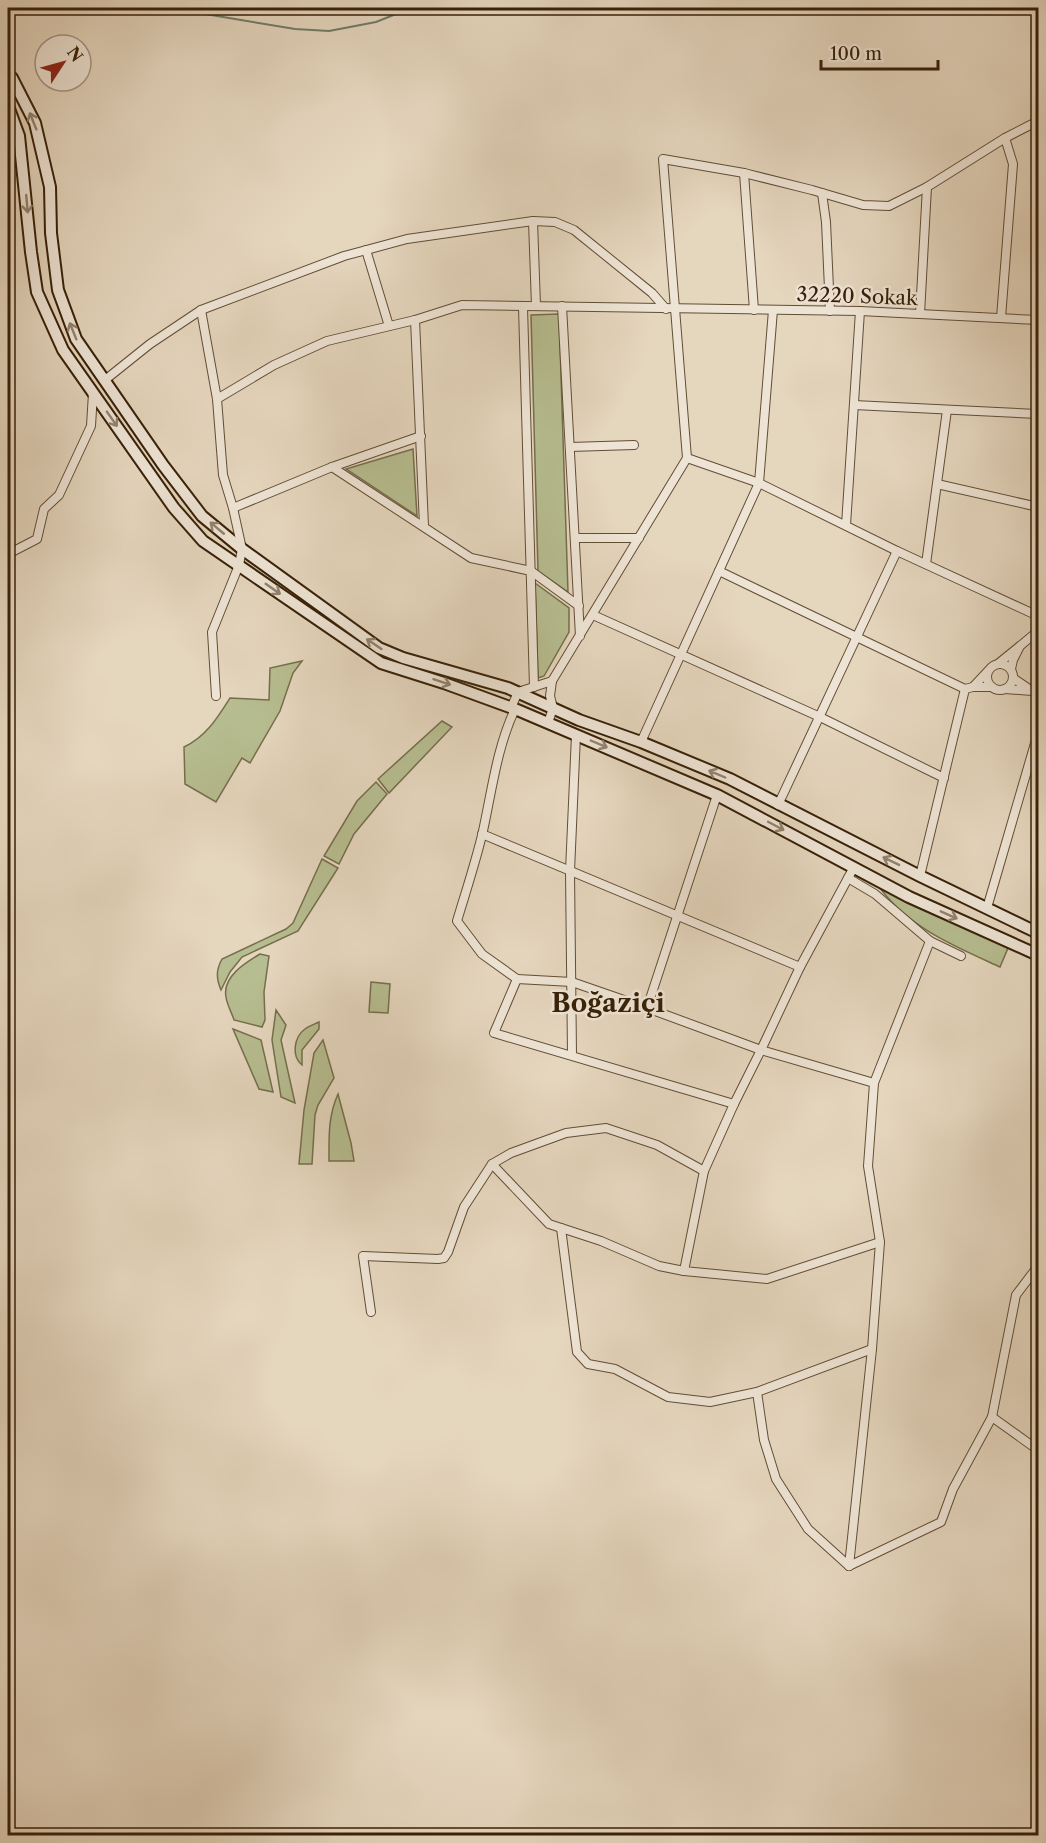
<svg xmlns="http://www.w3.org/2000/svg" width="1046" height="1843" viewBox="0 0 1046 1843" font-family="'Libre Caslon Text',serif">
	<rect width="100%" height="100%" fill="#e5d6be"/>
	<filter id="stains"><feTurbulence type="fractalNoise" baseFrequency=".00333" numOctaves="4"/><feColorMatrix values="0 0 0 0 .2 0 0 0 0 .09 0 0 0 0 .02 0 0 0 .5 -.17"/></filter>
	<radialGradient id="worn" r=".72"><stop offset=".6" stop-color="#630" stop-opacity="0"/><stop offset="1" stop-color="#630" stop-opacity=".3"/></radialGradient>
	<g fill="#b6bd90" stroke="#766e4c" stroke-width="1.5">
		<polygon points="559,314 568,592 538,571 531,315"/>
		<polygon points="413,449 417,516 346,469"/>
		<polygon points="535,583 569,608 569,632 544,676 538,678"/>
		<path d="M302,661L293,673L280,711L250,763L242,758L216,802L185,784L184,747C206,737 218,717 230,698L269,700L270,668Z"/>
		<polygon points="442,721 452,727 389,793 378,779"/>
		<polygon points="376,782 387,794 354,834 339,864 324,856 357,801"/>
		<path d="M322,859L338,868L298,931L242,957L230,972L221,990C216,978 216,970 222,959L286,929L293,923Z"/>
		<path d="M880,888L1008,948L1000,967C956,947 909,928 880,888Z"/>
		<path d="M260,954L269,956L264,992L265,1020L262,1027L234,1020C232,1013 227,1005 226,997C222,977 245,963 260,954Z"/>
		<polygon points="371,982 390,984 388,1013 369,1012"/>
		<polygon points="276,1010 286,1025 281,1040 295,1103 281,1097 272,1040"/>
		<path d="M319,1022V1029L302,1050V1065C291,1056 294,1037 305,1029C309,1026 315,1024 319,1022Z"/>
		<polygon points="233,1029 261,1040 273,1092 259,1089"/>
		<polygon points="323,1040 334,1078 318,1105 315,1115 312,1164 299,1164 304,1110 314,1053"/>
		<path d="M338,1094L351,1143L354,1161H329C329,1137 328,1116 338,1094Z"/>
	</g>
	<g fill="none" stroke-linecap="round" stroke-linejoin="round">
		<polyline stroke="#707c6b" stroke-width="2" points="169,8 295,29 329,31 376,22 411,8"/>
		<defs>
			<g id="street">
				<polyline points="744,173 754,310"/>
				<polyline points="822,193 826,222 830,311"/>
				<polyline points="533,221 536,306"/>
				<polyline points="366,250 389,326"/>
				<polyline points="562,306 580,636"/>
				<polyline points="523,307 534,687"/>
				<polyline points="201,310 217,399 223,475 233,508 242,549 239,565 212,632 216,696"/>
				<polyline points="920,314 927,187"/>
				<polyline points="1001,318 1013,164 1005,138"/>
				<polyline points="415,320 424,526"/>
				<polyline points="105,380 150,344 201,310 344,256 407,239 533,221 555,222 574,230 652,293 666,309"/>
				<polyline points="217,399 274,365 327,341 415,320 462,305 860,311 1038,320"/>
				<polyline points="854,405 1038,414"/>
				<polyline points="570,447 634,445"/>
				<polyline points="687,458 759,483 897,551 1038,616"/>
				<polyline points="332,467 471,558 531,571 579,606"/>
				<polyline points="937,484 1038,507"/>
				<polyline points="233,508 332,467 421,436"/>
				<polyline points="846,525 860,311"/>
				<polyline points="575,538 639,538"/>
				<polyline points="8,554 37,539 44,509 59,495 91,426 93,393"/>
				<polyline points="926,564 947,410"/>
				<polyline points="719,571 965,689"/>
				<polyline points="593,615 820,717 944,778"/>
				<polyline points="1020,646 1038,631"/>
				<polyline points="999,663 1020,646 1013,660 1011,669"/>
				<circle cx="1000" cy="677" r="13"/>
				<polyline points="988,671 973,687 992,687"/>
				<polyline points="1005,689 1032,691 1013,678"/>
				<polyline points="511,708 518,692 552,681 687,458 663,159 744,173 812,190 863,205 889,206 927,187 1005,138 1038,121"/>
				<path d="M515,709C497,747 492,790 483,831C476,861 466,891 457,921L482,954L517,979"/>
				<polyline points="548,723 553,708 550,696 552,681"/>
				<polyline points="641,742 759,483 773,310"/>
				<polyline points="778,805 897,551"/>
				<polyline points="482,834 800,967"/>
				<polyline points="854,867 800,967 761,1050 874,1083"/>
				<polyline points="920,876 965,689 973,687"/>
				<polyline points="848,878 875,894 930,941 961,956"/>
				<polyline points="987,908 1038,733"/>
				<polyline points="647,1008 572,982 517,979 494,1033 734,1104"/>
				<polyline points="572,1055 570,871 576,735"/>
				<polyline points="492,1164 549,1224 601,1241 659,1266 684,1271"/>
				<polyline points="704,1171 684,1271 767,1279 880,1242"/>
				<polyline points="561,1228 577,1352 588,1364 615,1369 668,1397 710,1402 757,1392 872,1349 880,1242 868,1166 874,1083 930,941"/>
				<polyline points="371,1312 363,1256 438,1259 444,1258 448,1252 464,1207 492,1164 511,1153 566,1133 606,1128 657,1145 704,1171 734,1104 761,1050 647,1008 717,795"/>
				<polyline points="757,1392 764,1440 776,1479 808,1529 849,1566"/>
				<polyline points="992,1417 1038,1450"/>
				<polyline points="849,1566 941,1522 953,1489 992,1417 1016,1295 1038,1266"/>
				<polyline points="849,1566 872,1349"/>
			</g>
			<g id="secondary">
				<polyline points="8,74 12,78 35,123 50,187 51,233 58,290 76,339 163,465 202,516 242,549 379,648 403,658 508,688 579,720 641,742 730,779 920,876 1038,933"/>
				<polyline points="8,106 19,136 31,252 37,292 63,350 174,508 203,541 381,663 444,683 515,709 717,795 909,897 1038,955"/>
				<polyline points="1031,1836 1038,1830"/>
			</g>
		</defs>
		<use href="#street" stroke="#624e35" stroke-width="10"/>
		<use href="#secondary" stroke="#372007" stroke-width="14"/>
		<use href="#street" stroke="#eee4d5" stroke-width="8"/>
		<use href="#secondary" stroke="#eee4d5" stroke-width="10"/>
	</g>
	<defs><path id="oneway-shaft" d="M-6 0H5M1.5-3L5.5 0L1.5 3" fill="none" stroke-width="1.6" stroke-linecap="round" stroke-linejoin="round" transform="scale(1.5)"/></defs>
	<g stroke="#92826e">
		<use href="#oneway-shaft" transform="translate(33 121) rotate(-112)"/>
		<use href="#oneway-shaft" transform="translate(27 204) rotate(85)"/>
		<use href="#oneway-shaft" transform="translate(73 331) rotate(-112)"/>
		<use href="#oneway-shaft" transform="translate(112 419) rotate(55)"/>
		<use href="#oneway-shaft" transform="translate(217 528) rotate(-140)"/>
		<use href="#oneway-shaft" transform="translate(273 589) rotate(35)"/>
		<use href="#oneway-shaft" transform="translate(374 644) rotate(-146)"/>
		<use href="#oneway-shaft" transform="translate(442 682) rotate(18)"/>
		<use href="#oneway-shaft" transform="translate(599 744) rotate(23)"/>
		<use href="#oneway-shaft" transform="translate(717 774) rotate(-157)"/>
		<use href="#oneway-shaft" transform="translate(776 826) rotate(28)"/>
		<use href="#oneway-shaft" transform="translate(891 861) rotate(-154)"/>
		<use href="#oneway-shaft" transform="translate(949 915) rotate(24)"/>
	</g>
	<g text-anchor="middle" stroke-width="5" stroke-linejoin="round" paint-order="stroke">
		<g font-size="20" fill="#372007" stroke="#eee4d5">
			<text transform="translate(857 296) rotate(2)" y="7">32220 Sokak</text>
		</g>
		<g font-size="26" font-weight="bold" fill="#372007" stroke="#eee4d5">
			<text x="608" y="1012">Boğaziçi</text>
		</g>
	</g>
	<rect width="1046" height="1843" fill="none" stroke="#e5d6be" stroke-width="30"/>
	<rect x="9" y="9" width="1028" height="1825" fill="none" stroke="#372007" stroke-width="3"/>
	<rect x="15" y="15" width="1016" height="1813" fill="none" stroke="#372007" stroke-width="1.5"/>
	<g transform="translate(63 63) rotate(54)"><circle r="28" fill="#eee4d5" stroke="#a59683" stroke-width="1.5"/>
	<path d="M0-4.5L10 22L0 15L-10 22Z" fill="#8f2418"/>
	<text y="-9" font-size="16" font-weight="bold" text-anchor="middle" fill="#372007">N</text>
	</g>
	<path d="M821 60v9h117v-9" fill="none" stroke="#372007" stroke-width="3"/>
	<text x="830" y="60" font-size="18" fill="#372007" stroke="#eee4d5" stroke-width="4.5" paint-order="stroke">100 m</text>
	<rect width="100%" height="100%" filter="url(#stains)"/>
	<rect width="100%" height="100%" fill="url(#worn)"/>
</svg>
